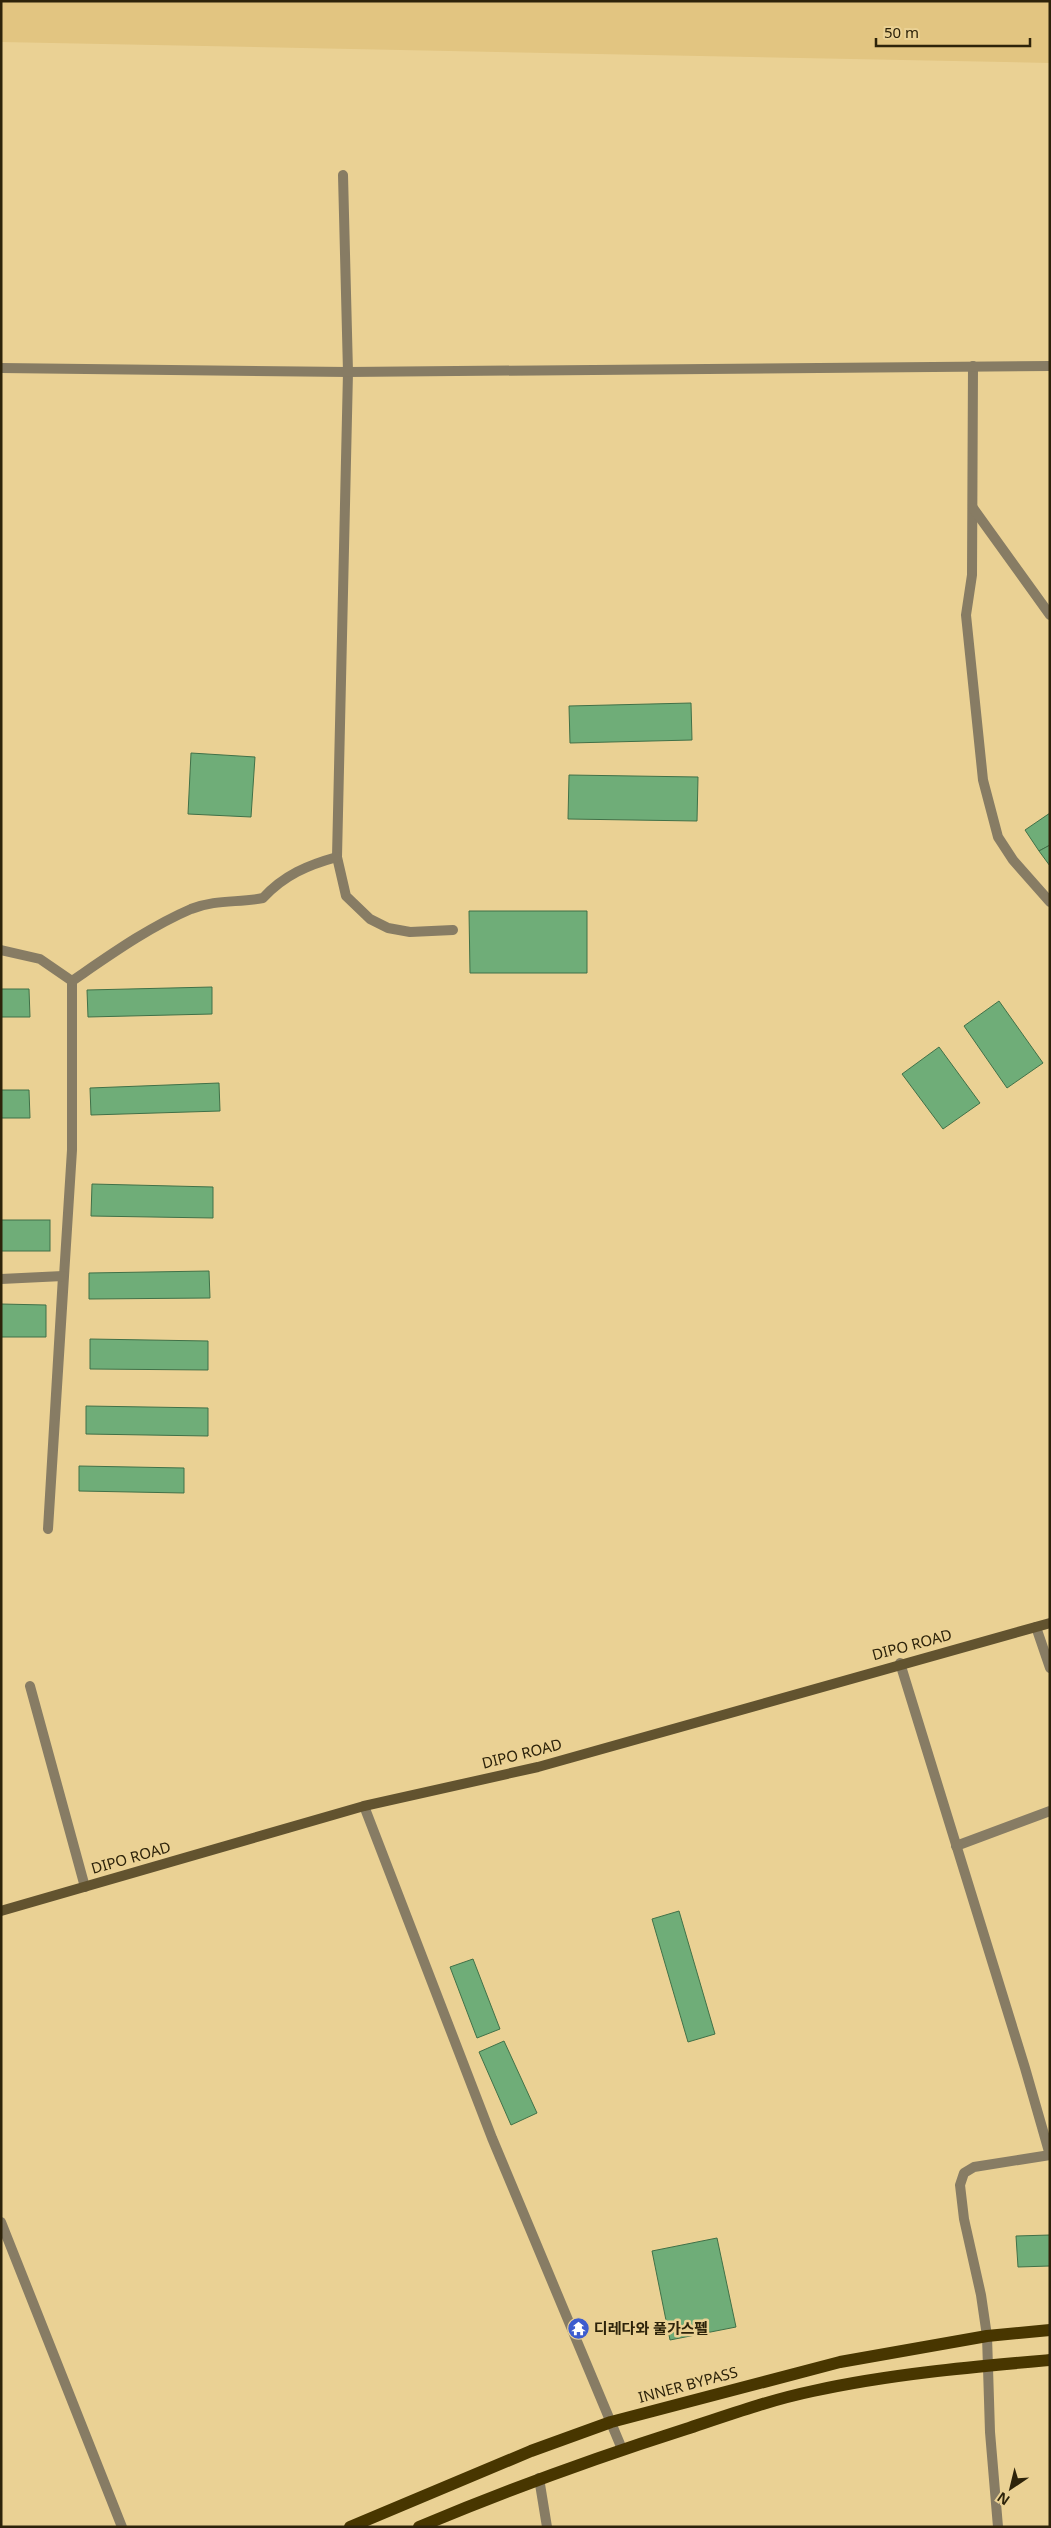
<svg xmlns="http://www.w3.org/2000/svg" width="1051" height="2528" viewBox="0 0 1051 2528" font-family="'Noto Sans','Noto Sans KR',sans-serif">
	<rect width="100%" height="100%" fill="#ead194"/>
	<polygon fill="#e2c581" points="1,1 1050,1 1050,63 1,42"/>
	<g fill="#6fad78" stroke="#417148">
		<polygon points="691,703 692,740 570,743 569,706"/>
		<polygon points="191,753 255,757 251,817 188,814"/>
		<polygon points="569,775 698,777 697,821 568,819"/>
		<polygon points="1050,813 1050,845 1039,851 1025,830"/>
		<polygon points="1050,845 1050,866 1039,851"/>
		<polygon points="469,911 587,911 587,973 470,973"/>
		<polygon points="212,987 212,1014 88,1017 87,990"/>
		<polygon points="1,989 29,989 30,1017 1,1017"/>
		<polygon points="999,1001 1043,1063 1007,1088 964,1026"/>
		<polygon points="939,1047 980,1103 943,1129 902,1074"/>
		<polygon points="219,1083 220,1111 91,1115 90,1088"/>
		<polygon points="1,1090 29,1090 30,1118 1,1118"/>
		<polygon points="92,1184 213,1187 213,1218 91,1216"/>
		<rect x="1" y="1220" width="49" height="31"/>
		<polygon points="209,1271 210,1298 89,1299 89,1273"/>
		<polygon points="1,1304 46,1305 46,1337 1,1337"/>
		<polygon points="90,1339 208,1341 208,1370 90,1369"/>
		<polygon points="86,1406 208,1408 208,1436 86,1434"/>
		<polygon points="79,1466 184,1468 184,1493 79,1491"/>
		<polygon points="679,1911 715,2034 688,2042 652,1919"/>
		<polygon points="473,1959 500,2029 477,2038 450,1967"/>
		<polygon points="504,2041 537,2113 511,2125 479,2052"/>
		<polygon points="1050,2235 1050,2266 1018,2267 1016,2236"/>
		<polygon points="717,2238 736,2327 670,2340 652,2251"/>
	</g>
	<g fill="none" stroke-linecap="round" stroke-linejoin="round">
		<g stroke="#877c64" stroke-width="10">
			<polyline points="343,175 348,372 337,857 346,896 370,919 388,928 410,932 453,930"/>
			<polyline points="973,366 972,575 966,615 983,780 998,837 1013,860 1050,902"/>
			<polyline points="1,368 348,372 1050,366"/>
			<polyline points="973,508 1050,615"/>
			<polyline points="1,950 40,959 72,981 72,1150 48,1529 63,1276"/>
			<path d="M72,981C110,955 149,927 191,909C216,899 239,903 263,898C284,875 308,865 337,857"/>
			<polyline points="1,1279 63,1276"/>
			<polyline points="1036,1627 1050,1668"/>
			<polyline points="900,1663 1025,2068 1050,2155"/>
			<polyline points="30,1686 85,1887"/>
			<polyline points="364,1806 492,2138 622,2449"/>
			<polyline points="956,1846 1050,1811"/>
			<polyline points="1,2222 122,2527"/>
			<polyline points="539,2478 547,2527"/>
			<polyline points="998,2527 990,2432 987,2336 981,2295 964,2219 960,2185 964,2173 974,2167 1050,2155"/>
		</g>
		<polyline stroke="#62532f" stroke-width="10" points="1,1911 364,1806 538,1767 1050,1623"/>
		<g stroke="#483600" stroke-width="12">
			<polyline points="350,2527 531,2451 611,2422 840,2362 987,2336 1050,2330"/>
			<path d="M419,2527C507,2490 595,2458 686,2429C728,2415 770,2400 813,2391C890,2374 971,2367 1050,2360"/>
		</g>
	</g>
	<defs>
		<symbol id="temple-disc" viewBox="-11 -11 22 22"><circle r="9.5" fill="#3d5cce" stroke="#ead194"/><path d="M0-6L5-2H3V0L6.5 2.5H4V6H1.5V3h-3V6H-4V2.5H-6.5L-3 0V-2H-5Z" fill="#fff"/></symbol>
	</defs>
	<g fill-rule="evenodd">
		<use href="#temple-disc" x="566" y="2316" width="25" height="25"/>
	</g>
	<g text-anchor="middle" stroke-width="5" stroke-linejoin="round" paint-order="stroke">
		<g font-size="15" fill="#2d230a" stroke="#ead194">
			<text transform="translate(912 1645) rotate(-15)" y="5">DIPO ROAD</text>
			<text transform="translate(522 1754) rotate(-14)" y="5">DIPO ROAD</text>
			<text transform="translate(131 1858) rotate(-16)" y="5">DIPO ROAD</text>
			<text transform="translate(688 2385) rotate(-15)" y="5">INNER BYPASS</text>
		</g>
		<g font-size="15" font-weight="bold" fill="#2d230a" stroke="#ead194" text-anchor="start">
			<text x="594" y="2334">디레다와 풀가스펠</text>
		</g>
	</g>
	<rect width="1051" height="2528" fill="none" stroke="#2d230a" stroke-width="5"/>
	<g transform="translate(1011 2488) rotate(215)" stroke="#ead194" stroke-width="4" paint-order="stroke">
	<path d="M0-4L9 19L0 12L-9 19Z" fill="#2d230a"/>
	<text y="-8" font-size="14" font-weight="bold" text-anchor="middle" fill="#2d230a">N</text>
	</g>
	<path d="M876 38v8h154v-8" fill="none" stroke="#2d230a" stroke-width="2.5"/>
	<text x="884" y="38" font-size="15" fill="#2d230a" stroke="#ead194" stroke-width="4" paint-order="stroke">50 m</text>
</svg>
